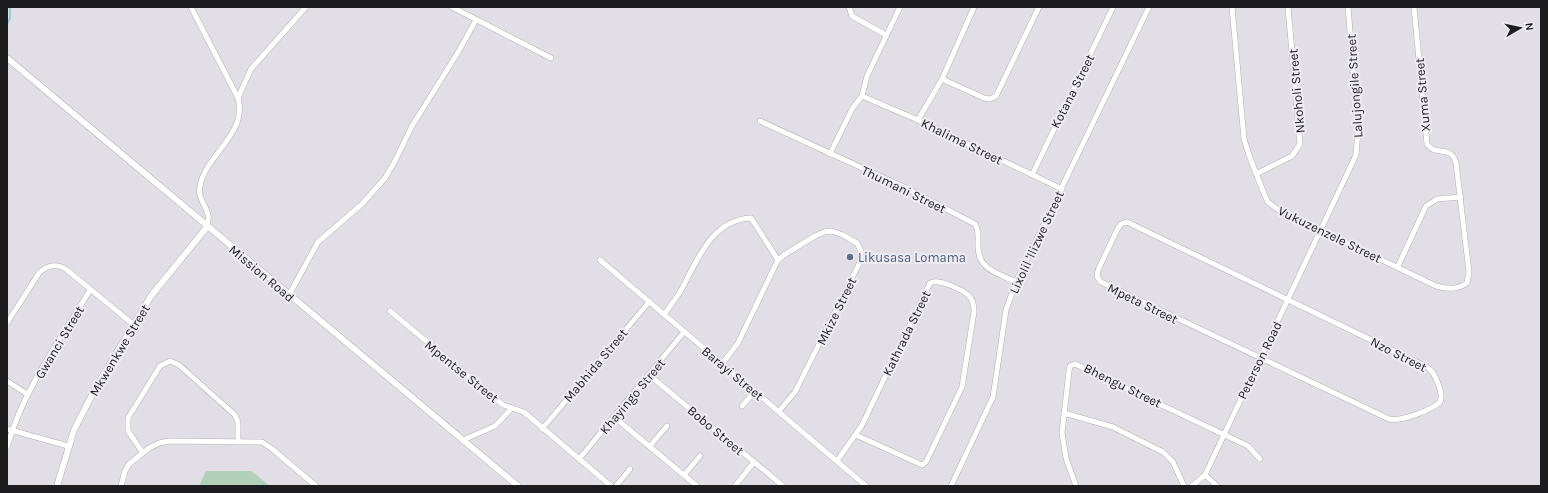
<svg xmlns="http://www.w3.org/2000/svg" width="1548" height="493" viewBox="0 0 1548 493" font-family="Karla,sans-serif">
	<rect width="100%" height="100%" fill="#e1dee5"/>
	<polygon fill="#b3d1ba" points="206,471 251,471 270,486 199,486"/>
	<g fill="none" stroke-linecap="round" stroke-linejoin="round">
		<polyline stroke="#9acad4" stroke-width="2" points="7,24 10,18 10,7"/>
		<defs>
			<g id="minor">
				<path d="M191,7L238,98C248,134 206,154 200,186C197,198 206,204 208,215C209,218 207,224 207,227"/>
				<polyline points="452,7 551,58"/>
				<polyline points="849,7 852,16 886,35"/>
				<path d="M1232,7L1244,139L1250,158L1265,196L1268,202L1280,211L1436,286C1447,289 1457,290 1467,283L1469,272L1456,163C1451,144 1435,157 1427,144L1414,7"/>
				<polyline points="942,79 984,98 990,99 996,96 1039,7"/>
				<polyline points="862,96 918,120 1062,189"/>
				<polyline points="238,98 251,69 306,7"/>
				<polyline points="918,120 942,79 974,7"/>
				<path d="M760,121L908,189L975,224C979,230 978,236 978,243C977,270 996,272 1016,282"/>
				<polyline points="830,154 852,109 862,96 867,76 900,7"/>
				<polyline points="1256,174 1292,156 1300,144 1288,7"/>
				<polyline points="1032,175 1113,7"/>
				<path d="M1127,222L1427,367C1435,372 1444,394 1440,402C1432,410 1400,422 1389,419L1101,282L1097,277L1098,270L1118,228L1121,224Z"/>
				<polyline points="600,260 866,486"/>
				<polyline points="1398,266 1426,206 1437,199 1461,197"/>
				<polyline points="289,295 318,242 362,204 385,178 395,161 412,126 457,54 476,20"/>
				<polyline points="390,311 503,405 524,412 611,486"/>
				<path d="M664,315C669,307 675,300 680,292C697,262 710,220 751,218L778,260"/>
				<path d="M7,323L39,273C47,265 57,263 67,270L134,325"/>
				<polyline points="722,364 738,343 774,268 778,260 784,255 815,236 824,232 832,231 843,235 857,243 861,251 860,262 795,392 779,411"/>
				<polyline points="649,375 783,486"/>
				<polyline points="7,381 27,394"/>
				<polyline points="742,406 755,391"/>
				<polyline points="1064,413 1113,427 1163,452 1173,462 1184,486"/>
				<polyline points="614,417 697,486"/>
				<polyline points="7,429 68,446"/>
				<polyline points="542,429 649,302"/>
				<polyline points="463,440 495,426 512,408"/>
				<polyline points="650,446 667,426"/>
				<path d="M7,447C23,390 60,340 90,290"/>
				<polyline points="143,453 128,431 128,418 160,366 170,361 179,365 235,415 238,422 238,442"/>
				<polyline points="579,459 684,332"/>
				<path d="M837,461L862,425L930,283C938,278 964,290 970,297C973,301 974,306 974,312L962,387L926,462L922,465L856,435"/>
				<polyline points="684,475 700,456"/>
				<polyline points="1205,475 1217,486"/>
				<polyline points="121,486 125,471 129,464 149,448 159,443 169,441 262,442 271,448 316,486"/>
				<polyline points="616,486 630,469"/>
				<polyline points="735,486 754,462"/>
				<polyline points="951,486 993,397 1006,310 1016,282 1149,7"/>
				<polyline points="1076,486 1066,458 1062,433 1069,371 1070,366 1075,364 1248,446 1260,459"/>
				<polyline points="1192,486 1205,475 1356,155 1358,131 1348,7"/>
			</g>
			<g id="tertiary">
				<polyline points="7,58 518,486"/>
				<polyline points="57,486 74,430 96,387 151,296 207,227"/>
			</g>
		</defs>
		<use href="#minor" stroke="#b3b0b7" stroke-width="6"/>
		<use href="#tertiary" stroke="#b3b0b7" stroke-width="7"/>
		<use href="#minor" stroke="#fff" stroke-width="5"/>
		<use href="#tertiary" stroke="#fff" stroke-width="6"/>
	</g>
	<circle fill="#5c6f8a" stroke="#eeecf3" stroke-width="1.5" cx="850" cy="257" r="4"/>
	<g text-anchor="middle" stroke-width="4" stroke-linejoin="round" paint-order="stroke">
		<g font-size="13" fill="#1d1c1f" stroke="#eeecf3">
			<text transform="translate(1354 86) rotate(-94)" y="5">Lalujongile Street</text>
			<text transform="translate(1072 91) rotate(-63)" y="5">Kotana Street</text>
			<text transform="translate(1296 91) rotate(-95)" y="5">Nkoholi Street</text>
			<text transform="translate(1422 95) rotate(-95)" y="5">Xuma Street</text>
			<text transform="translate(962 141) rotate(26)" y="5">Khalima Street</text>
			<text transform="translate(904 189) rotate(26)" y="5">Thumani Street</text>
			<text transform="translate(1330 234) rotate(26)" y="5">Vukuzenzele Street</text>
			<text transform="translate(1036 242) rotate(-65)" y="5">Lixolil 'Ilizwe Street</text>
			<text transform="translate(262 273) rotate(40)" y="5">Mission Road</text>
			<text transform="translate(1143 303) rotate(26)" y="5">Mpeta Street</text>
			<text transform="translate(836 311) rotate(-64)" y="5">Mkize Street</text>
			<text transform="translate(906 333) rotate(-64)" y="5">Kathrada Street</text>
			<text transform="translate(59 342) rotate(-59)" y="5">Gwanci Street</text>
			<text transform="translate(119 350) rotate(-59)" y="5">Mkwenkwe Street</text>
			<text transform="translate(1399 354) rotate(27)" y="5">Nzo Street</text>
			<text transform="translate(1259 360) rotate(-64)" y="5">Peterson Road</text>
			<text transform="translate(595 365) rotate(-50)" y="5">Mabhida Street</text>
			<text transform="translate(462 371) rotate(39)" y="5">Mpentse Street</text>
			<text transform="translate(733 373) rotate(40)" y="5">Barayi Street</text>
			<text transform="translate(1123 385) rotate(26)" y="5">Bhengu Street</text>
			<text transform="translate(632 396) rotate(-50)" y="5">Khayingo Street</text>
			<text transform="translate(716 430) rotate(40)" y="5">Bobo Street</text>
		</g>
		<g font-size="13" fill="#4e5e75" stroke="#eeecf3" text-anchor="start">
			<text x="858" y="262">Likusasa Lomama</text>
		</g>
	</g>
	<rect width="1548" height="493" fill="none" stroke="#1d1c1f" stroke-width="16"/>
	<g transform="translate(1520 28) rotate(81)" stroke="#eeecf3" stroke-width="3" paint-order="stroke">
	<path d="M0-3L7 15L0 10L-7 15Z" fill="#1d1c1f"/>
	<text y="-6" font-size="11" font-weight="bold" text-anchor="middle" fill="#1d1c1f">N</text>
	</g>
</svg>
